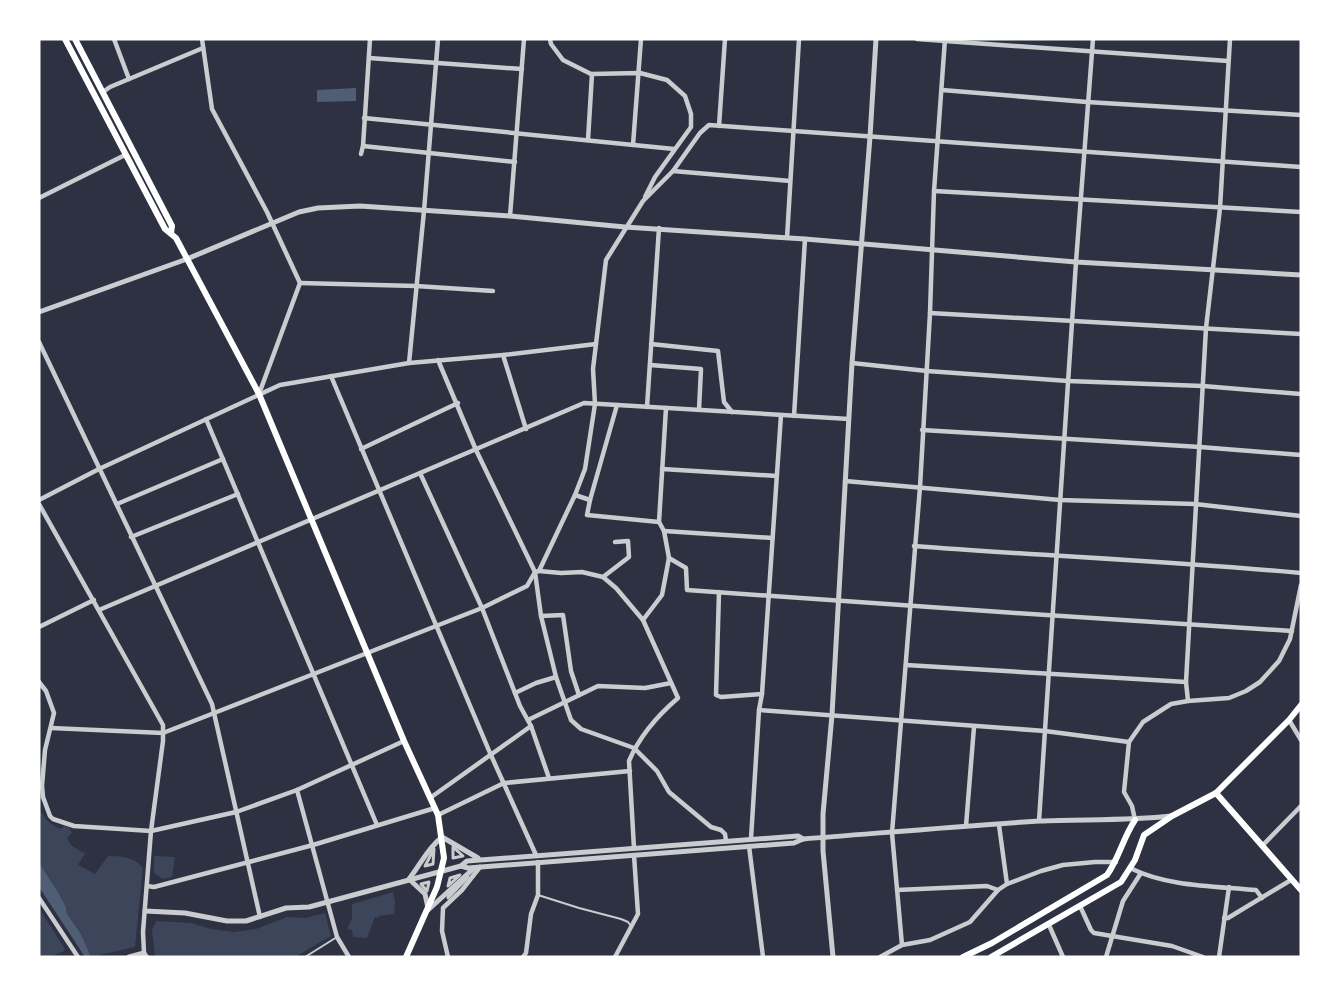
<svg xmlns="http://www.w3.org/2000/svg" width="1340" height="996" viewBox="0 0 1340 996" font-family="Raleway,sans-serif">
	<rect width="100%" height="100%" fill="#2d3142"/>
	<g fill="#3c4559">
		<path d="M39,809C45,819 50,825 61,829L64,826L69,828L72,833L67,838L72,846L84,853L86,852L78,865L95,874L108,856C120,856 135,857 143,868L135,947L91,957L81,934L67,914L66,907L58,892L39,863Z"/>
		<polygon points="154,856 175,857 172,877 163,879 154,873"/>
		<polygon points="393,892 395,902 394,914 379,916 378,918 375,917 367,938 353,937 352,930 347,929 352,918 352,904"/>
		<polygon points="39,908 65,949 64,951 50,957 39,957"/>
		<polygon points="325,913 331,936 295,957 155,957 152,930 156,921 191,923 211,929 234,932 256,929 287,917 305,918"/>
	</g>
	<g fill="#4f5d75">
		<polygon points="356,88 356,101 317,102 317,90"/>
		<polygon points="39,863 58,892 66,907 67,914 81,934 91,957 85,957 39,887"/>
	</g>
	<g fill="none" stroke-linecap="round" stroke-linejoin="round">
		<g stroke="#caccd0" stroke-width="2">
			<polyline points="538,895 579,908 621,919 628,922 631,926"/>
			<polyline points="305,957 337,937"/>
		</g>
		<g stroke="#caccd0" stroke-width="3">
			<polygon points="453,847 463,856 453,858"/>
			<polygon points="434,849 433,864 425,866"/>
			<polygon points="460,875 448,886 450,878"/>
			<polygon points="468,877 448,898 448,895"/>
			<polygon points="429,882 427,891 421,884"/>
		</g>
		<g stroke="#caccd0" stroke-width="4.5">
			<polyline points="114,39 129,79"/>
			<polyline points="202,39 212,109 267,212 300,283 259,394"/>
			<polyline points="550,39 551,44 563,60 591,74 640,73 667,80 685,96 691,114 691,127 655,177 645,197"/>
			<polyline points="917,39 1228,61"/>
			<polyline points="369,58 522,69"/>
			<polyline points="942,90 1087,102 1301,115"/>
			<polyline points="103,92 110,87 203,48"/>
			<polyline points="364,118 674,149"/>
			<polyline points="719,126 725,39"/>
			<polyline points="588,140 592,74"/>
			<polyline points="633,145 641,39"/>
			<polyline points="363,146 515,162"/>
			<polyline points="361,154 363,146 370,39"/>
			<polyline points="673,171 790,181"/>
			<polyline points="934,191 1301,212"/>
			<polyline points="39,198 125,155"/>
			<polyline points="510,216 524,39"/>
			<polyline points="787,238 799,39"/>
			<polyline points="300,283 416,286 493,291"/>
			<polyline points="930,313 1301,334"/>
			<polyline points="39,342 212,704 260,917"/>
			<polyline points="651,344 718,351 724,402 732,412"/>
			<polyline points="503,355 526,429"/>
			<polyline points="438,360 476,450 535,572 541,616 556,677 571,720 581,729 634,748 657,771 669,792 711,827 721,830 725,834 726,841"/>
			<polyline points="409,363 424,211 438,39"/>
			<polyline points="852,363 927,371 1068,381 1203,386 1301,394"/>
			<polyline points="650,365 701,369 699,410"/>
			<polyline points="331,376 490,753 536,855"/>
			<polyline points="647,407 659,228"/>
			<path d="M666,408L659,522L664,531L669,558L686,568L687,590C889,605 1090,618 1292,631"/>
			<polyline points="794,416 805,239"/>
			<polyline points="206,419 377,825"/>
			<polyline points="922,430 1200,447 1301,455"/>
			<polyline points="361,449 458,403"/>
			<polyline points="662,469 777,476"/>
			<polyline points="420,473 482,608 520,706 531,726 549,778"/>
			<polyline points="845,481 1060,500 1195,504 1301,516"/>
			<polyline points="575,495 590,500 617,405"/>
			<polyline points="39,500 99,469 280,385 409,363 503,355 596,344"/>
			<polyline points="590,500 587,515 659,522"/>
			<polyline points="39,504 163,725 163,741 151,831 143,932 144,953 147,957"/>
			<polyline points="117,504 223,459"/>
			<polyline points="664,531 772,538"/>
			<polyline points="131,537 238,494"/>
			<path d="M914,546C1043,556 1172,561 1301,573"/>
			<path d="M539,571L561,573L582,572L603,577L616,588L643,620L678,698C657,716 640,735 629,761L634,848"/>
			<polyline points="603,577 629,557 628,541 615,542"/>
			<polyline points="719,592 716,695 721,697 762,694"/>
			<polyline points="99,610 584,403 849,419"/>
			<polyline points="541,616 563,615 571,671 579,695"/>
			<polyline points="643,620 662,595 669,558"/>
			<polyline points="39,627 94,600"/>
			<polyline points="906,665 1186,682"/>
			<polyline points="39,682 46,691 54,713 45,750 42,786 43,797 50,816 53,819 74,826 151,831 236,812 297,790 404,741"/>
			<polyline points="515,693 536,683 556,677"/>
			<polyline points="1188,701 1186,682 1206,328 1220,208 1230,39"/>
			<polyline points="759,710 1045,731 1129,742"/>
			<polyline points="528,720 598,686 645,688 671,683"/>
			<polyline points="1289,720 1301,740"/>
			<polyline points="51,728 163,733 482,608 527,586 535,572 539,571 575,495 585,469 595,404 593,369 606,260 643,201 673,171 700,133 709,125 1301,167"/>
			<polyline points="297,790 337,937 349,957"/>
			<polyline points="430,798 531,726"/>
			<polyline points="438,815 504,783 630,771"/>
			<polyline points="1135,820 1132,806 1124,792 1129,742 1143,722 1171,704 1188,701 1229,698 1246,691 1260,682 1279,661 1290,639 1301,585"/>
			<polyline points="1039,821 1076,262 1093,39"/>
			<polyline points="999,825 1007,884"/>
			<polyline points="966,826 974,727"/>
			<polyline points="751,839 759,710 762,694 781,415"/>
			<polyline points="749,846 763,957"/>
			<polyline points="1262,846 1301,806"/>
			<path d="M1130,868C1168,887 1215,886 1256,890L1262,898"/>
			<polyline points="147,886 154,887 313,845 435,808"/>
			<polyline points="897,890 987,886 998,890"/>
			<polyline points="39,898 78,957"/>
			<polyline points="1080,906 1091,930 1094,933 1172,946 1203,957"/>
			<polyline points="1224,918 1228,918 1291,880"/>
			<polyline points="1049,925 1063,957"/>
			<polyline points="902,945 892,833 920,487 930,313 934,191 945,39"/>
			<polyline points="448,957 442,931 443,908 462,890 480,867"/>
			<polyline points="523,957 526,953 531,914 538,895 538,862"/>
			<polyline points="615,957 638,914 634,855"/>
			<polyline points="880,957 902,945 930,940 970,922 998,890 1007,884 1041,871 1063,865 1095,862 1116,862"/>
			<polyline points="1106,957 1123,901 1141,873"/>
			<polyline points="1219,957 1229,887"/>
		</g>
		<g stroke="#caccd0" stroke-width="5">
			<polyline points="39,312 187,259 299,212 318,208 360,206 510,216 625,227 805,239 1076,262 1301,275"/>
			<polyline points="461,866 467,861 798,836 803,839"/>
			<path d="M428,908L425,894L409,879C421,864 427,849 442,837L478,858"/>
			<polyline points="428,910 473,869"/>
			<path d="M145,911L185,913L227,921H246L286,908L309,907L461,866L468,868L794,843L803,839C881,833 960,826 1039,821C1083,819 1127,821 1171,816"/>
			<polyline points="129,957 144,953"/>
			<polyline points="833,957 823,851 823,814 832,715 852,363 870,137 876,39"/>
		</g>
		<g stroke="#fff" stroke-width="6">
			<polyline points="65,39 165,229 176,238 259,394 404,741 438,815 444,858 437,887 406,957"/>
			<polyline points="75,39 172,226 171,233"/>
			<polyline points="1216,793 1301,890"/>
			<path d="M963,957L992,943L1107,875C1119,858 1123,838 1135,820"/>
			<polyline points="991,957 1121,882 1135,860 1144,835 1172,816 1216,793 1289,720 1301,705"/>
		</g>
	</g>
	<rect width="1340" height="996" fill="none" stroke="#ffffff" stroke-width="81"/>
</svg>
